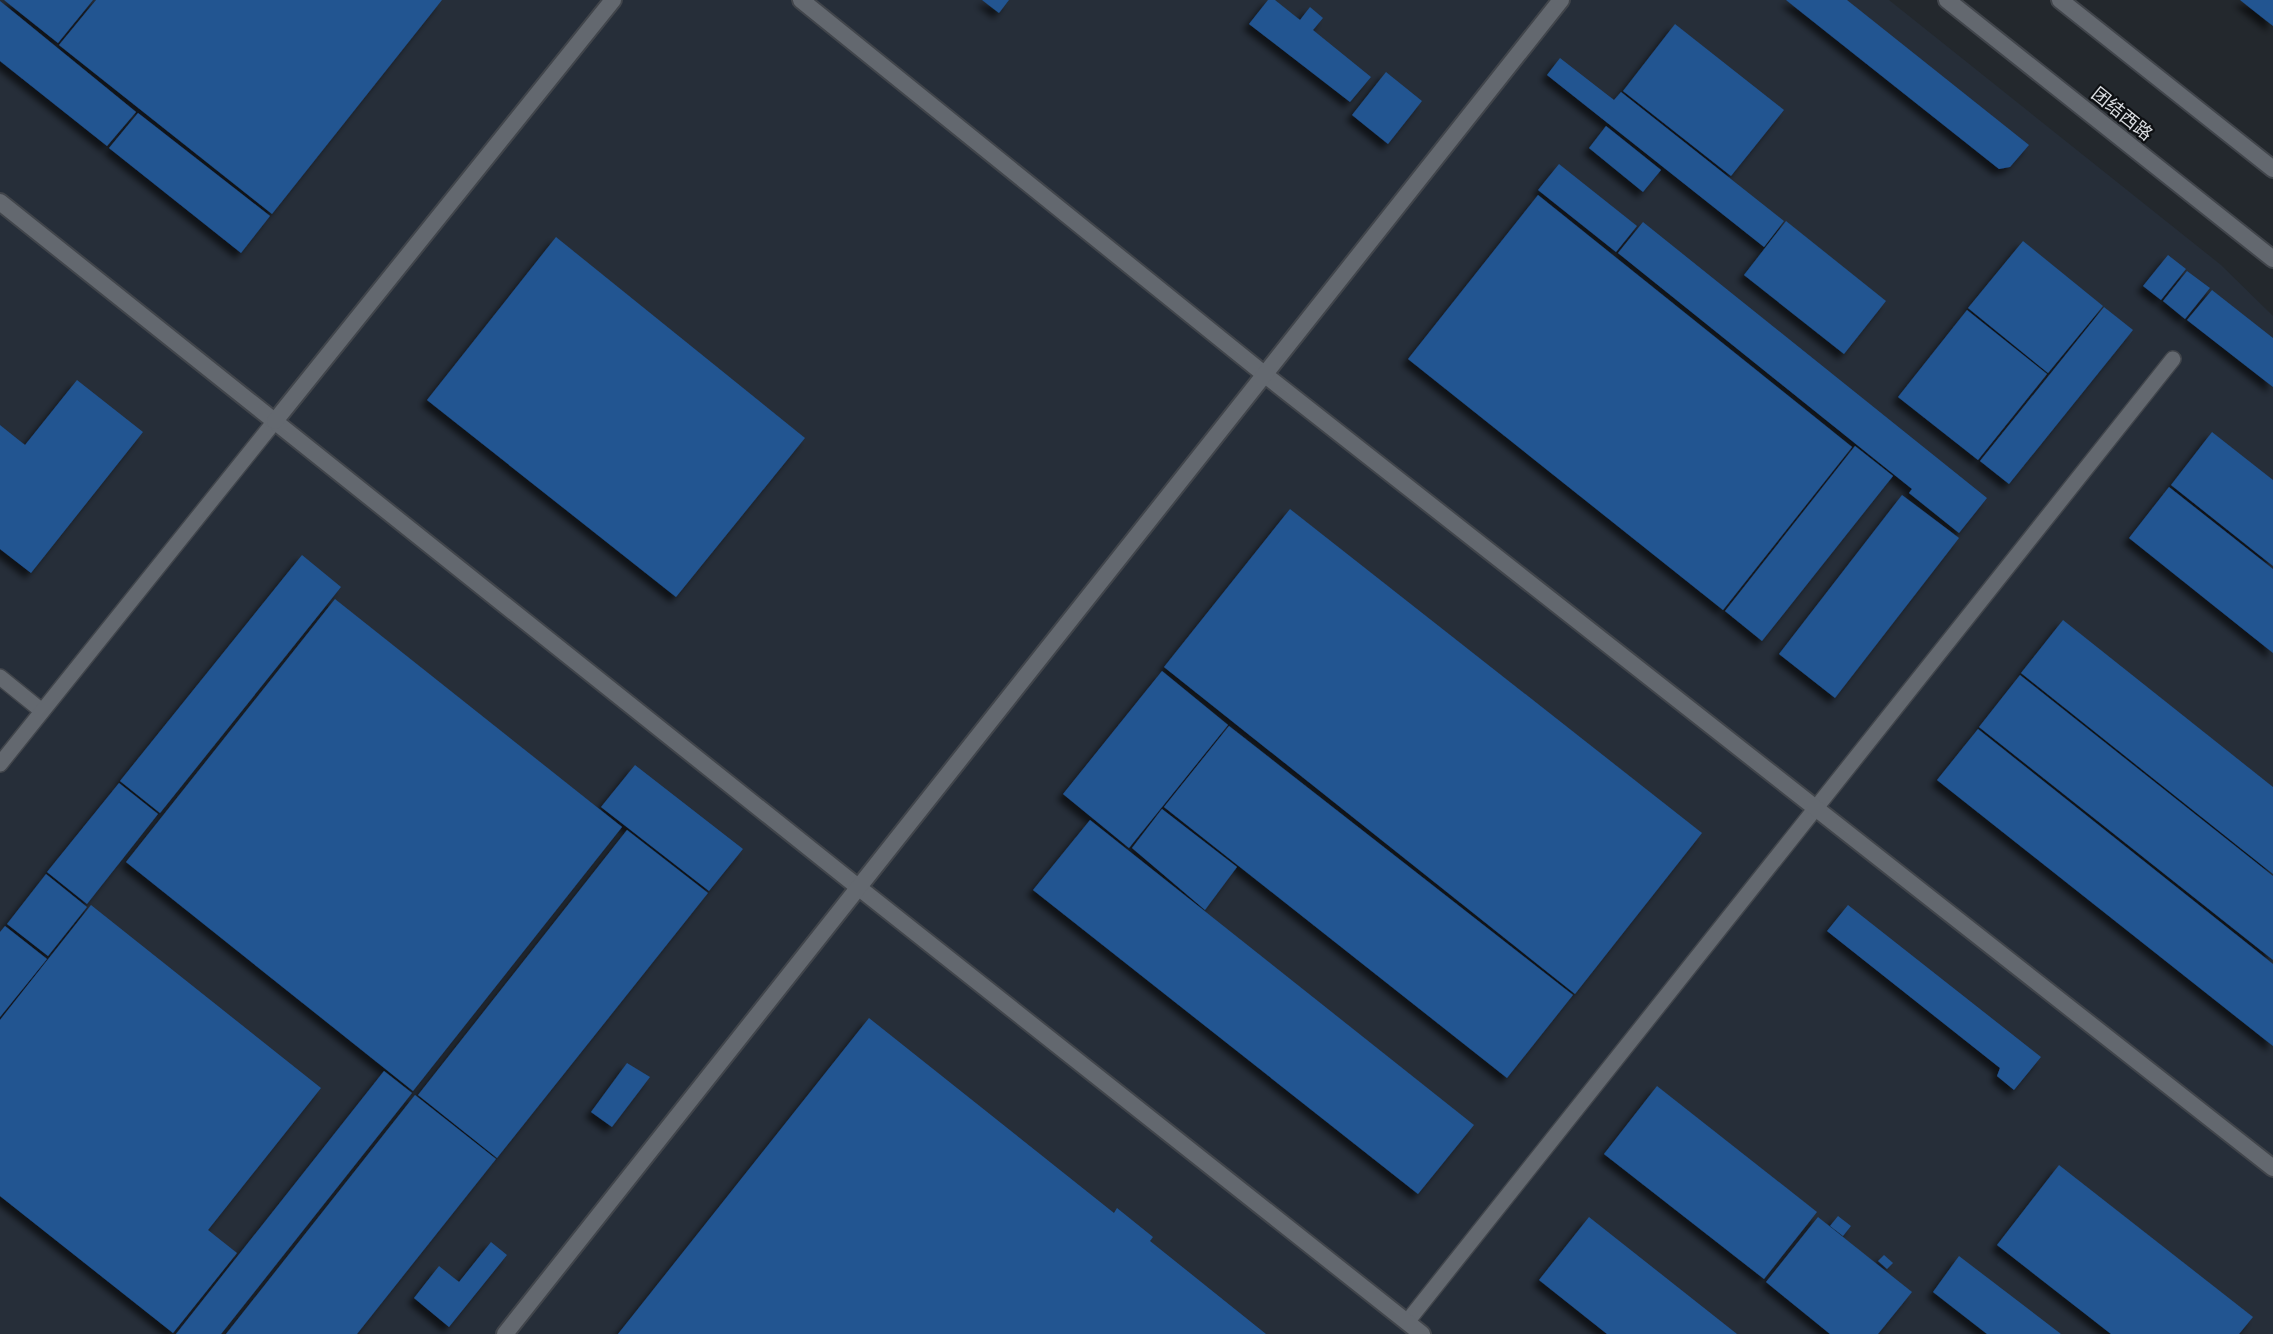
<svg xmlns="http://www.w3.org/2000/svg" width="2273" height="1334" viewBox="0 0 2273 1334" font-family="Ubuntu,'Noto Sans SC',sans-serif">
	<defs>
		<filter id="shadow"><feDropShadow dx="-5.5" dy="5.5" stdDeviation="3" flood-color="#0009"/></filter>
	</defs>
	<rect width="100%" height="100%" fill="#23282d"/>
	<polygon fill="#262e39" points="0,0 1889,0 2221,265 2273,316 2273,1334 0,1334"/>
	<g fill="#215491" filter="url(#shadow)">
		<polygon points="4,0 93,0 58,43"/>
		<polygon points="96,0 442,0 272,214 59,45"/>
		<polygon points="982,0 1009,0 999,13"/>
		<polygon points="1268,0 1275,0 1300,20 1310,7 1323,18 1313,30 1371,77 1350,102 1249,24"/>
		<polygon points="1786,0 1847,0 2029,145 2010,167 1999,169"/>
		<polygon points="2240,0 2273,0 2273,26"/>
		<polygon points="0,1 136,112 107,146 0,61"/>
		<polygon points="1675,24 1784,110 1731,176 1623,91"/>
		<polygon points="1560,58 1614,100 1621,92 1784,221 1764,247 1547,75"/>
		<polygon points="1386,72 1422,101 1388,144 1352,115"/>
		<polygon points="138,113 270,216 241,253 109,148"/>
		<polygon points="1606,126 1661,170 1643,192 1589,148"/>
		<polygon points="1559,164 1637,226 1616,252 1538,190"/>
		<polygon points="1538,195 1852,447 1723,610 1408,359"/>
		<polygon points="1786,221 1886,301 1844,354 1744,275"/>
		<polygon points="1643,222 1987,498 1959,533 1909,493 1912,489 1618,253"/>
		<polygon points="556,237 805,438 676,597 427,400"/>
		<polygon points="2023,241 2103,306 2048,373 1968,308"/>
		<polygon points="2168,255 2186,269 2161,300 2143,286"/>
		<polygon points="2187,271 2210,288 2185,319 2163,301"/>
		<polygon points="2212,290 2273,338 2273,387 2187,320"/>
		<polygon points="2104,307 2133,330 2009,484 1980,461"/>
		<polygon points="1967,310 2047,374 1978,460 1898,397"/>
		<polygon points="77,380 143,432 31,573 0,549 0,425 25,445"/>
		<polygon points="2212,432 2273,480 2273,566 2171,485"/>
		<polygon points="1855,446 1893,476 1762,641 1725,611"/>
		<polygon points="2169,487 2273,569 2273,653 2129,538"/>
		<polygon points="1902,495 1959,538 1835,698 1779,654"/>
		<polygon points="1290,509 1702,833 1575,994 1164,667"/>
		<polygon points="302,555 341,587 160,813 120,781"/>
		<polygon points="335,599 622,827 413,1091 126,862"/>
		<polygon points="2063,620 2273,787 2273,874 2021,673"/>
		<polygon points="1162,671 1228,725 1129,848 1063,794"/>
		<polygon points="2020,675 2273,876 2273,960 1979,727"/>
		<polygon points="1229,726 1573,995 1507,1078 1164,807"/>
		<polygon points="1978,729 2273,964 2273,1046 1937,780"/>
		<polygon points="635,765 743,849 709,891 601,807"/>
		<polygon points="119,783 158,814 87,904 47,872"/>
		<polygon points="1162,809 1237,867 1205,910 1132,848"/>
		<polygon points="1090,820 1474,1125 1418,1194 1033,890"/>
		<polygon points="627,830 708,893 497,1158 418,1095"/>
		<polygon points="46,874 87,907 48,956 7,924"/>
		<polygon points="91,905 321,1088 208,1230 237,1253 173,1333 0,1196 0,1020"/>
		<polygon points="1848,905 2041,1057 2014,1090 1997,1076 2000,1068 1827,931"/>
		<polygon points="5,926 47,959 0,1017 0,932"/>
		<polygon points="869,1018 1114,1213 1117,1208 1153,1237 1150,1241 1266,1334 618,1334"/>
		<polygon points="627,1063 650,1077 612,1127 591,1112"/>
		<polygon points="384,1071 412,1093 221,1334 176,1334"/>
		<polygon points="1657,1086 1817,1212 1764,1279 1604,1154"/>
		<polygon points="415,1095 496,1159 357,1334 226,1334"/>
		<polygon points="2059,1165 2253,1317 2239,1334 2111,1334 1997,1245"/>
		<polygon points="1838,1216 1851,1226 1843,1236 1830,1226"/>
		<polygon points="1589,1217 1737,1334 1607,1334 1539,1280"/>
		<polygon points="1818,1217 1912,1292 1878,1334 1830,1334 1766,1282"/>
		<polygon points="491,1242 507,1255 449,1327 414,1298 439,1266 459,1282"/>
		<polygon points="1884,1255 1893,1263 1887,1269 1878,1261"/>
		<polygon points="1959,1256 2061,1334 1987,1334 1933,1292"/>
	</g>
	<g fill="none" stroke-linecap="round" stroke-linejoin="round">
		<defs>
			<g id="service">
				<polyline points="0,677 42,711"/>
				<polyline points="0,764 275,421"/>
				<polyline points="1407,1322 2173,359"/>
			</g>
			<g id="minor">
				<polyline points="801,0 1264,374 2273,1168"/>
				<polyline points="0,202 858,887 1422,1334"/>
				<polyline points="275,421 613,0"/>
				<polyline points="505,1334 1561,0"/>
			</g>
			<g id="tertiary">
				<polyline points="1947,0 2273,259"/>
				<polyline points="2060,0 2273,169"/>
			</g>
		</defs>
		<use href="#service" stroke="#41454b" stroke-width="18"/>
		<use href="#minor" stroke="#41454b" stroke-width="20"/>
		<use href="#tertiary" stroke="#41454b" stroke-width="20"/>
		<use href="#service" stroke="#63686f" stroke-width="15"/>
		<use href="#minor" stroke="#63686f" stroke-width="16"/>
		<use href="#tertiary" stroke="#63686f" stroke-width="16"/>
	</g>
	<g text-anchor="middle" stroke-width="4.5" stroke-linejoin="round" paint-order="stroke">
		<g font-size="18" fill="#d9dce0" stroke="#0e1013">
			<text transform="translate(2122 114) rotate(39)" y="6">团结西路</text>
		</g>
	</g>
</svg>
